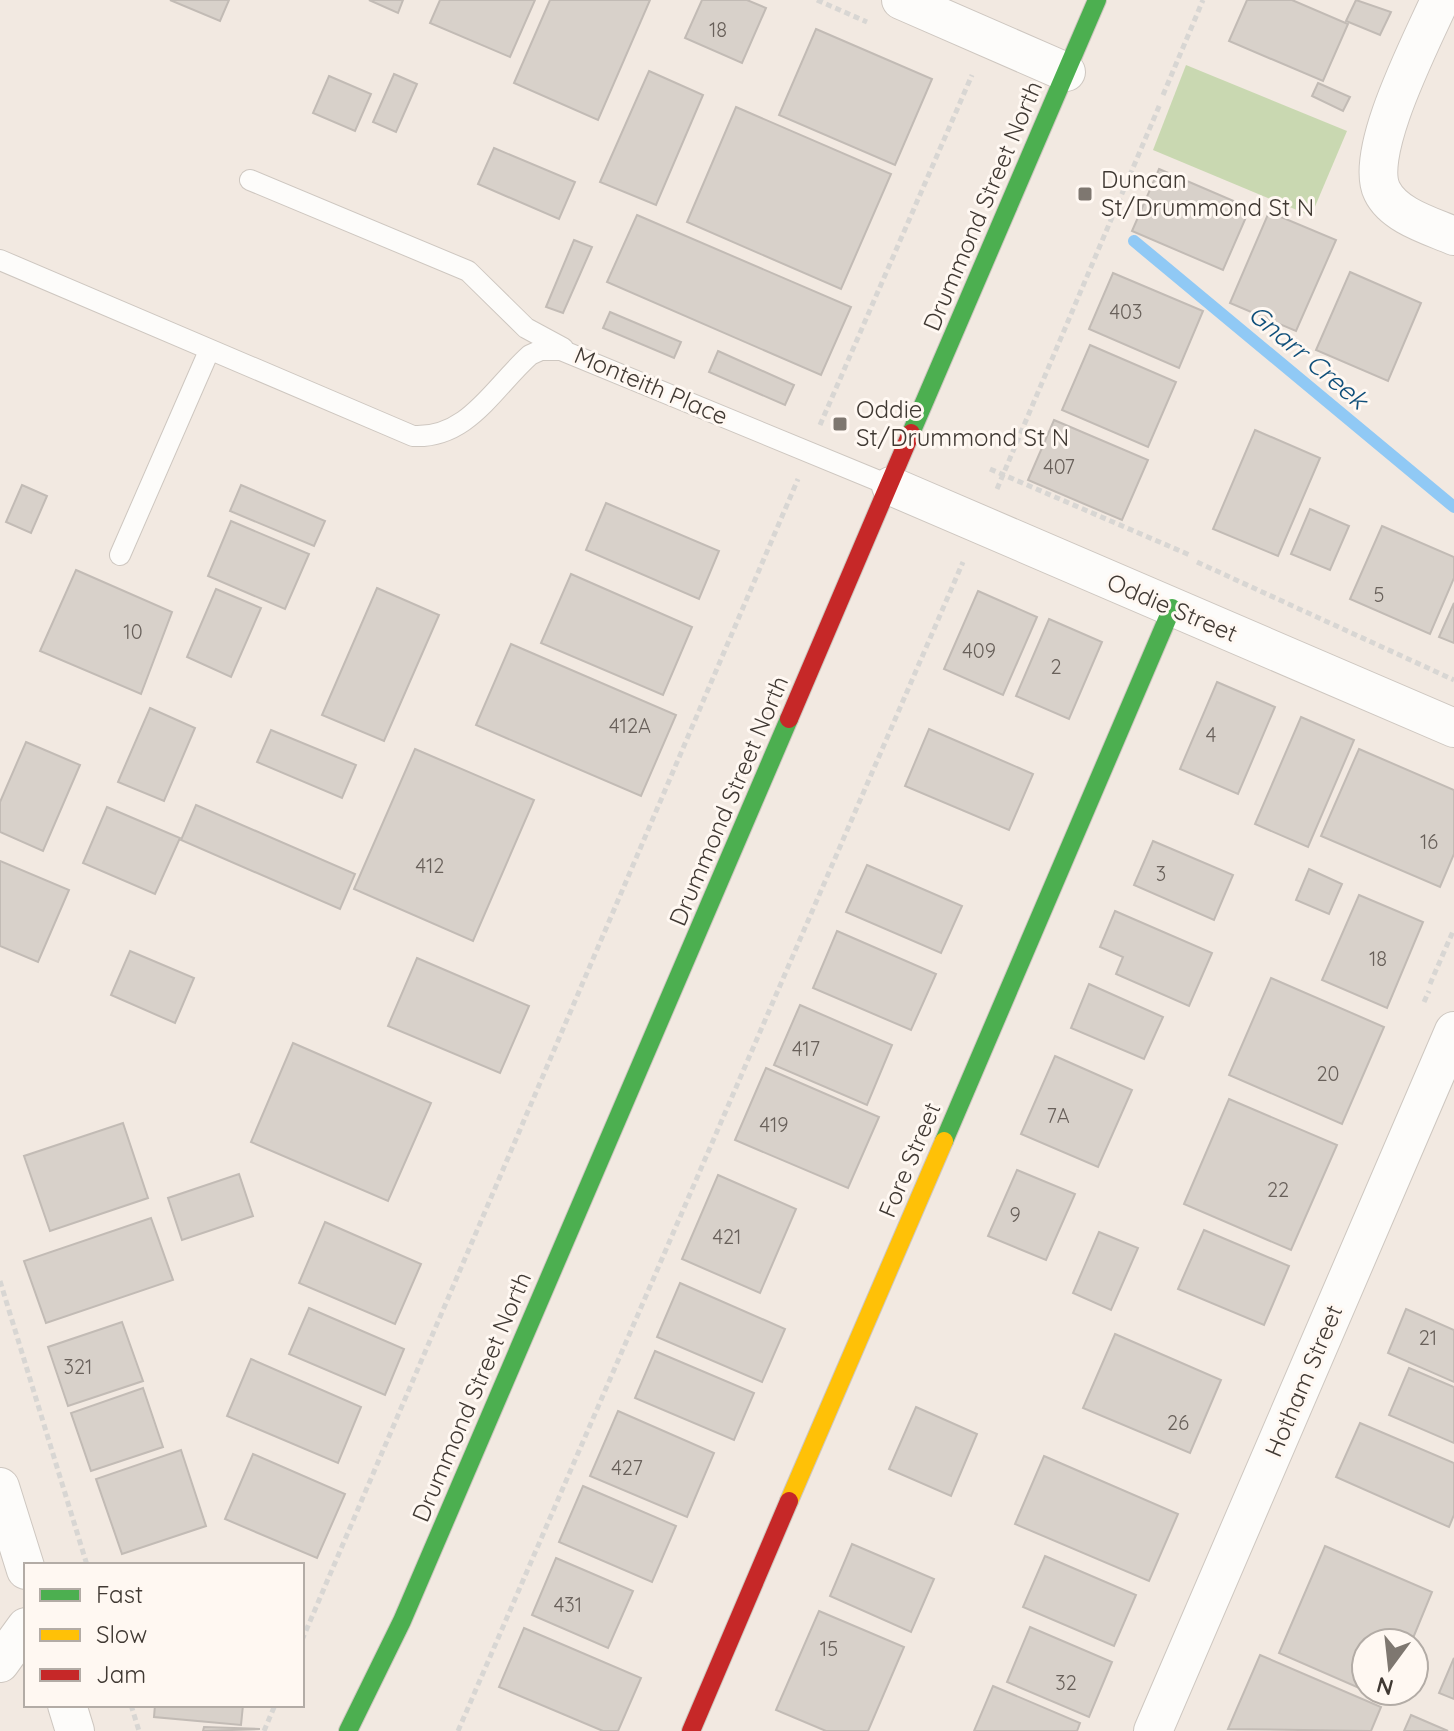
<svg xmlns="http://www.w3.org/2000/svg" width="1454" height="1731" viewBox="0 0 1454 1731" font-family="Quicksand,sans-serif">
	<rect width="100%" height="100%" fill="#f2e9e1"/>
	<polygon fill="#c9d8b1" points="1186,65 1347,131 1311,216 1153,150"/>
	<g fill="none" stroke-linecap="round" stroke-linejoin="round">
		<polyline stroke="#90c9f5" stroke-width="12" points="1134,241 1454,507"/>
	</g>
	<g fill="#d8d1ca" stroke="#c2bbb5" stroke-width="2">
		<polygon points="170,0 229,0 220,21"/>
		<polygon points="369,0 403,0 398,13"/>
		<polygon points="440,0 535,0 510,57 430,23"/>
		<polygon points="550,0 650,0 598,120 514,83"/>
		<polygon points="702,0 747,0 766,8 742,63 685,38"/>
		<polygon points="1247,0 1292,0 1348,24 1323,81 1229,41"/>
		<polygon points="1356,0 1391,12 1380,35 1346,21"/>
		<polygon points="816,29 932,79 895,165 779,115"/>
		<polygon points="649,71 703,95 656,205 600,182"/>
		<polygon points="394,74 417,84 396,132 373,122"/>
		<polygon points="329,76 371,94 355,131 313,113"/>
		<polygon points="1318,83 1350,97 1343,111 1312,96"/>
		<polygon points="736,107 891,174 841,289 687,222"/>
		<polygon points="494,148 575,182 559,219 478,184"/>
		<polygon points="1159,169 1250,208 1223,270 1132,231"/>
		<polygon points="1269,212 1336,240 1296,331 1230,303"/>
		<polygon points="637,215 851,307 821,375 607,282"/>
		<polygon points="574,240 592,247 563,313 546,307"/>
		<polygon points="1350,272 1421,303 1388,381 1316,350"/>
		<polygon points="1113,273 1203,311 1179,368 1089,329"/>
		<polygon points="610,312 681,342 674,358 603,328"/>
		<polygon points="1090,345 1176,382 1148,447 1062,410"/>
		<polygon points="718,351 794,385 785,405 709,372"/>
		<polygon points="1054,420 1148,460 1122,520 1028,480"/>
		<polygon points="1255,430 1320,458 1278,556 1213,529"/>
		<polygon points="22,485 47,496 31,533 6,522"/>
		<polygon points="241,485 325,521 314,546 230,511"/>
		<polygon points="606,503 719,551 699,599 586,550"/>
		<polygon points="1310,509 1349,526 1330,570 1291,554"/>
		<polygon points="231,521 309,554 285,609 208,576"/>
		<polygon points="1382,526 1454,557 1454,578 1430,634 1350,599"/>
		<polygon points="76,570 172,612 141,694 40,651"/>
		<polygon points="571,574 692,627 663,695 541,643"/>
		<polygon points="377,588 439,615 384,741 322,715"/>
		<polygon points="216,589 261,608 231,677 187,657"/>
		<polygon points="978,591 1037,617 1003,695 944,669"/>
		<polygon points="1454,603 1454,643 1439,637"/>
		<polygon points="1049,619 1102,642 1069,719 1016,696"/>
		<polygon points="511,644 676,715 641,796 476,725"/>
		<polygon points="1217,682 1275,707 1238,794 1180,769"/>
		<polygon points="150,708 195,728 164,801 118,782"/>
		<polygon points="1301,717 1354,740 1308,847 1255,824"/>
		<polygon points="929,729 1033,774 1009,830 905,786"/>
		<polygon points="271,730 356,765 342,798 257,762"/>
		<polygon points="26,742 80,765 43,851 0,832 0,802"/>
		<polygon points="415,749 534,800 473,941 354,889"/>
		<polygon points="1359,749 1454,790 1454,854 1440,887 1321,836"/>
		<polygon points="196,805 355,874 340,909 181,840"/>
		<polygon points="107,807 180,838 155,894 83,863"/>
		<polygon points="1153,841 1233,875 1214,920 1134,885"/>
		<polygon points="0,861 69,890 38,962 0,946"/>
		<polygon points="867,865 962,906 941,953 846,912"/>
		<polygon points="1309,869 1342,884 1329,914 1296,900"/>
		<polygon points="1359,895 1423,922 1387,1008 1322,980"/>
		<polygon points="1115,911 1212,953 1189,1006 1116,974 1123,957 1100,947"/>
		<polygon points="837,931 936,974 911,1030 813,988"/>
		<polygon points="130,951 194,978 175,1023 111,995"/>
		<polygon points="417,958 529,1006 500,1073 388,1026"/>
		<polygon points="1271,978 1384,1027 1342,1124 1229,1075"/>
		<polygon points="1089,984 1163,1017 1144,1059 1071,1028"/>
		<polygon points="800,1005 892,1045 867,1105 774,1065"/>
		<polygon points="293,1043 431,1103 388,1201 251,1142"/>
		<polygon points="1055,1056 1132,1090 1098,1167 1021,1134"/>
		<polygon points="766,1068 879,1117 848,1188 735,1140"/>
		<polygon points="1229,1099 1337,1145 1291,1250 1184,1204"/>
		<polygon points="123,1123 148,1198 50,1231 24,1156"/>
		<polygon points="1017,1170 1075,1194 1046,1260 988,1236"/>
		<polygon points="239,1174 253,1216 182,1240 168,1198"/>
		<polygon points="718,1175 796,1209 760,1293 682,1259"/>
		<polygon points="151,1218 173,1280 46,1323 24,1261"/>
		<polygon points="325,1222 421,1264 395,1324 299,1283"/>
		<polygon points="1204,1230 1289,1266 1264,1325 1178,1289"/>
		<polygon points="1099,1232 1138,1248 1111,1310 1073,1293"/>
		<polygon points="680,1283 785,1329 762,1382 657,1337"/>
		<polygon points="309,1308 404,1349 385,1395 289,1354"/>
		<polygon points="1406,1309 1454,1330 1454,1382 1388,1353"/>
		<polygon points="122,1322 143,1381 68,1406 48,1347"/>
		<polygon points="1115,1334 1221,1380 1190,1453 1083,1408"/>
		<polygon points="655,1351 754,1393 734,1440 635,1398"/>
		<polygon points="251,1359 361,1407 338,1463 227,1416"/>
		<polygon points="1409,1368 1454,1387 1454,1443 1389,1415"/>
		<polygon points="143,1388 163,1447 91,1471 71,1413"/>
		<polygon points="916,1407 977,1434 951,1496 889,1469"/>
		<polygon points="618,1411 714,1453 687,1517 590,1476"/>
		<polygon points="1360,1423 1454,1463 1454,1515 1449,1527 1336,1477"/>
		<polygon points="181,1450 206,1526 122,1554 96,1479"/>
		<polygon points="253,1454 345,1494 317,1558 225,1519"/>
		<polygon points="1044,1456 1178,1514 1149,1581 1015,1524"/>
		<polygon points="583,1486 676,1526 652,1582 559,1542"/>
		<polygon points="852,1544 934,1579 911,1632 830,1596"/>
		<polygon points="1325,1546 1432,1592 1411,1643 1366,1643 1366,1691 1279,1653"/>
		<polygon points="1045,1556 1136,1595 1114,1646 1023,1607"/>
		<polygon points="556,1558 633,1591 608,1648 532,1615"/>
		<polygon points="819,1611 904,1647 868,1731 826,1731 776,1710"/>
		<polygon points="1030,1627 1112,1662 1089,1717 1007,1682"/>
		<polygon points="524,1628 641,1678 618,1731 603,1731 499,1687"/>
		<polygon points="1260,1655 1381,1707 1371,1731 1228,1729"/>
		<polygon points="1454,1658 1454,1699 1439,1693"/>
		<polygon points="993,1686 1080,1723 1077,1731 974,1731"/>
		<polygon points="1366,1691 1390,1691 1386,1700"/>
		<polygon points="155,1705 243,1705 241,1725 154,1717"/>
		<polygon points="1411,1715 1448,1731 1404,1731"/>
		<polygon points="204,1727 260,1729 203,1731"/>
	</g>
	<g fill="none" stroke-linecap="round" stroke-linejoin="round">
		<defs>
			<g id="lane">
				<polyline points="250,180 468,271 526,328 563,348"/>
				<path d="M0,260L413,436C468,439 493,388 530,355L541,350H561L891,486"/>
				<polyline points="120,555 209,351"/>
			</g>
			<g id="street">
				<polyline points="901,0 1066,72"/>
				<path d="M1440,0C1423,39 1363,153 1382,191C1394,216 1431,226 1454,236"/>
				<polyline points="891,486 1454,728"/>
				<polyline points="0,1487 26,1570"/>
				<polyline points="0,1663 26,1627"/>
				<polyline points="67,1705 75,1731"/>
				<polyline points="1153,1731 1454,1031"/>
			</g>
			<g id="fast">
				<polyline points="911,433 1097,0"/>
				<polyline points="944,1141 1172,608"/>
				<polyline points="348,1731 402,1621 789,719"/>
			</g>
			<polyline id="slow" points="789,1501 944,1141"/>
			<g id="jam">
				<polyline points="789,719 911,433"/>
				<polyline points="691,1731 789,1501"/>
			</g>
		</defs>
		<use href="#lane" stroke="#cec7c0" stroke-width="22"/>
		<use href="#street" stroke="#cec7c0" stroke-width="40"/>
		<use href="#fast" stroke="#cec7c0" stroke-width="20"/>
		<use href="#slow" stroke="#cec7c0" stroke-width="20"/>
		<use href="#jam" stroke="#cec7c0" stroke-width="20"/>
		<g stroke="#d8d6d3" stroke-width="5" stroke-dasharray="6 4" stroke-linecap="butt">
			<polyline points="817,0 867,22"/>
			<polyline points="1163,95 1203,0"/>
			<polyline points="820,425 972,75"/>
			<polyline points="990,469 1192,556"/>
			<polyline points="997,489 1160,104"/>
			<polyline points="1197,562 1454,680"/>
			<polyline points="1430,984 1454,929"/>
			<polyline points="1424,1002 1429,991"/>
			<polyline points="0,1281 87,1565"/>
			<polyline points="302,1640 798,479"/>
			<polyline points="131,1705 139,1731"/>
			<polyline points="264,1731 275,1705"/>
			<polyline points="458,1731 963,562"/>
		</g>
		<use href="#lane" stroke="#fdfcfa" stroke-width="20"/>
		<use href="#street" stroke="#fdfcfa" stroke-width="38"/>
		<use href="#fast" stroke="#4caf50" stroke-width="18"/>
		<use href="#slow" stroke="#ffc107" stroke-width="18"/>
		<use href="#jam" stroke="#c62828" stroke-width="18"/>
	</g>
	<g fill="#7e7770" stroke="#fff8f2" stroke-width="3">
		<rect x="1077" y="186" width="16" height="16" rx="4"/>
		<rect x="832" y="416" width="16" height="16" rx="4"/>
	</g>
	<g text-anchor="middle" stroke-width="6" stroke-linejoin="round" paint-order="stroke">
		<g font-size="20" fill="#68605a">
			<text x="718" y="37">18</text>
			<text x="1126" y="319">403</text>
			<text x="1059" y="474">407</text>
			<text x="1379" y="602">5</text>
			<text x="133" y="639">10</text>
			<text x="979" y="658">409</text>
			<text x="1056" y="674">2</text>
			<text x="630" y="733">412A</text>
			<text x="1211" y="742">4</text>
			<text x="1429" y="849">16</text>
			<text x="430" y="873">412</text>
			<text x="1161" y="881">3</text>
			<text x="1378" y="966">18</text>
			<text x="806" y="1056">417</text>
			<text x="1328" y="1081">20</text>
			<text x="1058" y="1123">7A</text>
			<text x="774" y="1132">419</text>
			<text x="1278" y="1197">22</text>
			<text x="1015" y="1222">9</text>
			<text x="727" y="1244">421</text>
			<text x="1428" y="1345">21</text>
			<text x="78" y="1374">321</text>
			<text x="1178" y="1430">26</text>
			<text x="627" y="1475">427</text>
			<text x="568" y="1612">431</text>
			<text x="829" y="1656">15</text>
			<text x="1066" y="1690">32</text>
		</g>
		<g font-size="24" fill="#403933" stroke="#fff8f2" text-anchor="start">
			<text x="1101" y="188">Duncan<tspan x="1101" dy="28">St/Drummond St N</tspan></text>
			<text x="856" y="418">Oddie<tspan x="856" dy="28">St/Drummond St N</tspan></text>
		</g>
		<g font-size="24" fill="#403933" stroke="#fff8f2">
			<text transform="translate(983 206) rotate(-67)" y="8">Drummond Street North</text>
			<text transform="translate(651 386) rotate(23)" y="8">Monteith Place</text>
			<text transform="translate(1172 608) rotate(23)" y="8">Oddie Street</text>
			<text transform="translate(729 801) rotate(-67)" y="8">Drummond Street North</text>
			<text transform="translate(910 1160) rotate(-67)" y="8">Fore Street</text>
			<text transform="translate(1304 1381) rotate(-67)" y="8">Hotham Street</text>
			<text transform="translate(472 1397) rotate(-67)" y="8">Drummond Street North</text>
		</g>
		<g font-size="26" font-style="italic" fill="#0f4f7a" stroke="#fff8f2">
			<text transform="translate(1308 357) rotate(40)" y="9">Gnarr Creek</text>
		</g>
	</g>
	<rect x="24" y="1563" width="280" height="144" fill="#fff8f2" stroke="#b3aca6" stroke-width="2"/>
	<rect x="40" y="1589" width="40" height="12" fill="#4caf50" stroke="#b3aca6" stroke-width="2"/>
	<text x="96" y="1603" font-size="24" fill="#403933">Fast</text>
	<rect x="40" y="1629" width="40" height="12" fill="#ffc107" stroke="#b3aca6" stroke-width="2"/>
	<text x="96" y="1643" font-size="24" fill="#403933">Slow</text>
	<rect x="40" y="1669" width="40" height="12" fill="#c62828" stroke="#b3aca6" stroke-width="2"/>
	<text x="96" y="1683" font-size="24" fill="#403933">Jam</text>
	<g transform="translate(1390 1667) rotate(195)"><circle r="38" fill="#fff8f2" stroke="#b3aca6" stroke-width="2"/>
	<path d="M0-6L14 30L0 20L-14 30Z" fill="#7e7770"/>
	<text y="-12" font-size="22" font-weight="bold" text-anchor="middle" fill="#403933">N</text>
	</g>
</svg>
